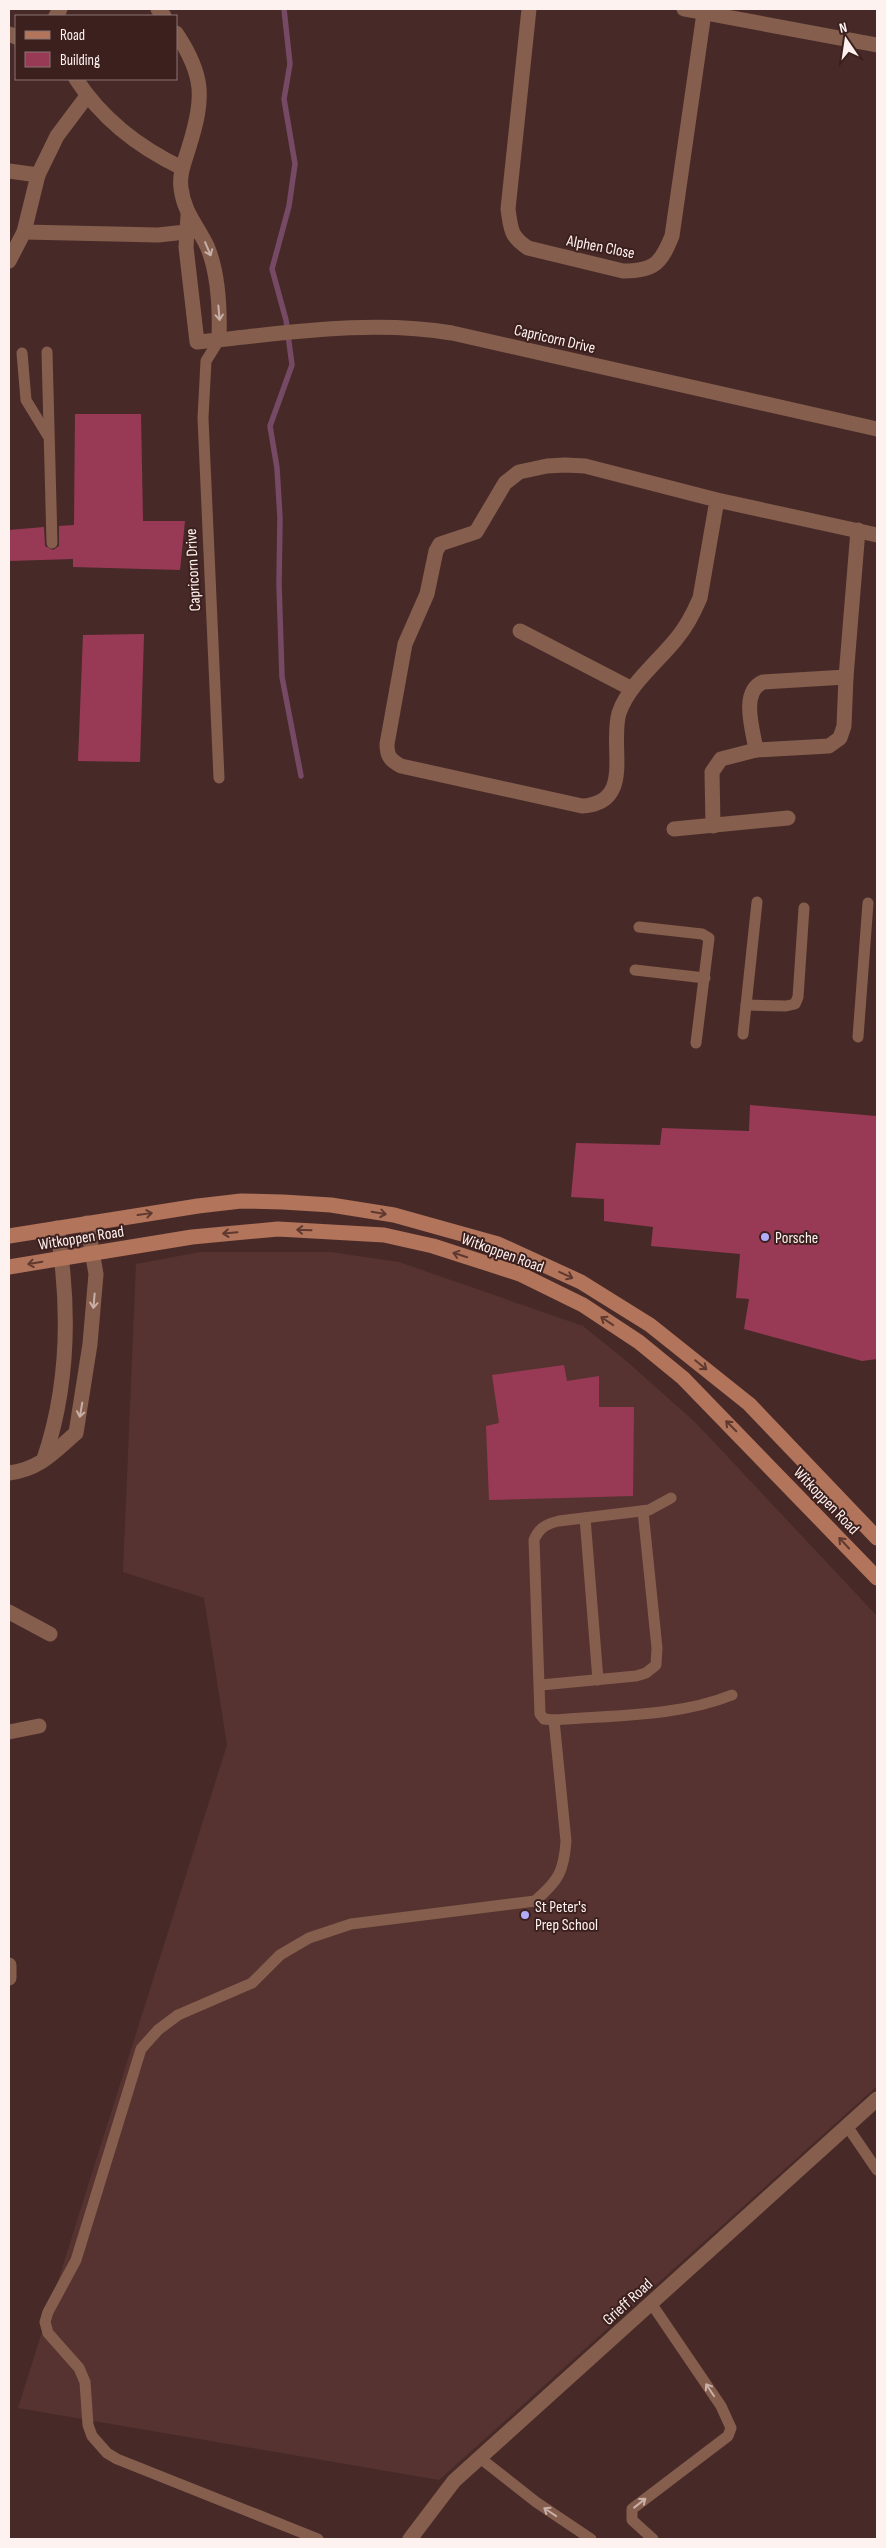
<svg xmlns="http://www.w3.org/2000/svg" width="886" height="2548" viewBox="0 0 886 2548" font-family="'Sofia Sans Condensed',sans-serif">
	<rect width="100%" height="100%" fill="#472a28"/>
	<polygon fill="#563330" points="201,1252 330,1252 399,1262 583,1326 624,1359 696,1423 877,1616 877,2086 439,2480 18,2408 227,1745 204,1598 123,1572 136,1264"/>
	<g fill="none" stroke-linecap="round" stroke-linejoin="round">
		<polyline stroke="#764965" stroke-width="5.5" points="284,9 290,64 284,99 295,164 289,206 272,269 286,320 292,365 270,426 277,468 280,518 279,584 282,677 301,776"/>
	</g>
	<g fill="#983a56">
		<polygon points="75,414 141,414 143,521 185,521 180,570 73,567 73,559 9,561 9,530 44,527 45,546 53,550 59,546 59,526 74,525"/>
		<polygon points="144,634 140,762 78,761 83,635"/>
		<polygon points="750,1105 876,1116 877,1359 862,1361 744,1329 749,1299 736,1298 740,1254 651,1246 653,1227 604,1221 604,1199 571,1197 576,1143 660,1145 662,1128 749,1131"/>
		<polygon points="564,1365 567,1381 599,1376 599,1407 634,1407 633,1496 489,1500 486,1426 499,1423 492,1375"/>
	</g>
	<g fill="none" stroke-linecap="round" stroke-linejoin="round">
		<g stroke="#855e4d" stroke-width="11">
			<polyline points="47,352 52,543"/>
			<polyline points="22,353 26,400 48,436"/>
			<polyline points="219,778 203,418 206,361 219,340"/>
			<polyline points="639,927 702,934 709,938 696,1043"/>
			<polyline points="635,970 705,978"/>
			<polyline points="746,1005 786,1006 795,1004 798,997 804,908"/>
			<polyline points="743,1034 757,902"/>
			<polyline points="858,1037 868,903"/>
			<path d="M671,1498L649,1510L559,1521C546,1524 539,1528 534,1540L540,1714L544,1719L554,1720C612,1715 677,1717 732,1695"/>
			<polyline points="585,1518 598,1680"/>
			<polyline points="541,1685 636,1676 646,1673 656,1665 657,1648 643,1511"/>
			<polyline points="847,2126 877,2170"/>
			<polyline points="651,2303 721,2406 731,2428 728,2436 632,2509 632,2520 653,2539"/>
			<polyline points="480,2458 536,2502 591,2539"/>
			<path d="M318,2539L117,2459L107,2453L92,2436L88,2425L85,2382L79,2368L48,2333L45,2322L48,2312L76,2260L141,2049L158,2030L178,2015L252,1983L280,1955L309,1938L351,1924L535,1901C558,1881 564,1872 566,1841L554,1720"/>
		</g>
		<g stroke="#855e4d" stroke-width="15">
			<polyline points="158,9 164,16"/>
			<path d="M529,9L508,209C511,229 510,236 528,248L623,271C655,271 661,263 672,236L704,13"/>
			<polyline points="684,9 877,45"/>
			<polyline points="56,16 60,9"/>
			<path d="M176,33C205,76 204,99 189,147C185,161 179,173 181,188C184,213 197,225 207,246C219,274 220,310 219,340"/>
			<polyline points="9,34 16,37"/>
			<path d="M76,79C102,119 140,148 182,168"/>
			<polyline points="9,171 38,175 57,136 87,96"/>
			<path d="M188,216L186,247L197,342C282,334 368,319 452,333L877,429"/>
			<polyline points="24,232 158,235 195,231"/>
			<polyline points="9,261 24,232 38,175"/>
			<path d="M717,500L700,598C694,612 687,626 677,638C658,662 629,684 619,713C609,747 635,803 582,806L401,766C390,760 387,756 387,744L405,644L427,594L436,551L440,544L476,532L505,483L519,472L547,466L565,465L585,466L717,500L877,535"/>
			<polyline points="520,631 632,689"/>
			<path d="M756,750C753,730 740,692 763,682L846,677"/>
			<polyline points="713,826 712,772 721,759 756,750 829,746 840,738 844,726 846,677 858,530"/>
			<polyline points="674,829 788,818"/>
			<path d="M44,1459C69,1385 70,1305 57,1228"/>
			<path d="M9,1473C40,1469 54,1452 76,1433L90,1344L96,1274L87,1223"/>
			<polyline points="9,1612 50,1634"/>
			<polyline points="9,1732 39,1726"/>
			<polyline points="9,1965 9,1978"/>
			<polyline points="410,2539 454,2481 877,2099"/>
		</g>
		<g stroke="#b2745a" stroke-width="15">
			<polyline points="9,1236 198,1206 241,1201 283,1202 331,1205 394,1215 498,1244 581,1282 650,1325 749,1404 877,1538"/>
			<polyline points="9,1267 192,1237 278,1229 384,1235 433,1246 520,1274 583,1305 639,1342 683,1378 877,1578"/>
		</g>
	</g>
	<defs><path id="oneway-shaft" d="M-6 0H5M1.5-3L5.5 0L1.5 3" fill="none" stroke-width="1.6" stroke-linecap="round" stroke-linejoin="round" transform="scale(1.25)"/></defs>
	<g stroke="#c8afa7">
		<use href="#oneway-shaft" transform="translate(208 249) rotate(67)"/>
		<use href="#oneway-shaft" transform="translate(219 313) rotate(85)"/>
		<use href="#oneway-shaft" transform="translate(94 1301) rotate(95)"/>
		<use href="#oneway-shaft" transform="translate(81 1410) rotate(100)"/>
		<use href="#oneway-shaft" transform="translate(710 2390) rotate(-124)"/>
		<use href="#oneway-shaft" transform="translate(640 2503) rotate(-38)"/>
		<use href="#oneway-shaft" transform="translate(550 2512) rotate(-146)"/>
	</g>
	<g stroke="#5f3930">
		<use href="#oneway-shaft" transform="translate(379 1213) rotate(9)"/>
		<use href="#oneway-shaft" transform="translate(145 1214) rotate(-8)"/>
		<use href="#oneway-shaft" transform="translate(304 1230) rotate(-178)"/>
		<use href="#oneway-shaft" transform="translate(230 1233) rotate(175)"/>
		<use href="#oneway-shaft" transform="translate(460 1255) rotate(-162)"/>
		<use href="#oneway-shaft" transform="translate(35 1263) rotate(170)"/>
		<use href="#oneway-shaft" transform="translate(566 1275) rotate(25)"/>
		<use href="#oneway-shaft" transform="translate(607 1321) rotate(-146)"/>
		<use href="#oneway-shaft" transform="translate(701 1365) rotate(39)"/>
		<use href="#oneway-shaft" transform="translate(731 1426) rotate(-135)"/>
		<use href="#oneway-shaft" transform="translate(844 1543) rotate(-133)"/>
	</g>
	<g fill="#b2adf9" stroke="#3c201e" stroke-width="2">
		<circle cx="765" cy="1237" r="5"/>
		<circle cx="525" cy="1915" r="5"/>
	</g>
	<g text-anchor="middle" stroke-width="4" stroke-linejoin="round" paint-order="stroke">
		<g font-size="16" fill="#fef2f0" stroke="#3c201e">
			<text transform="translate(601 246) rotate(11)" y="6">Alphen Close</text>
			<text transform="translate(555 338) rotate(13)" y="6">Capricorn Drive</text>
			<text transform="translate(192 570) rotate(-93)" y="6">Capricorn Drive</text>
			<text transform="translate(81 1237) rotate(-9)" y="6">Witkoppen Road</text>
			<text transform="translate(503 1252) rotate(20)" y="6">Witkoppen Road</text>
			<text transform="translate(827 1500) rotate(46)" y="6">Witkoppen Road</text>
			<text transform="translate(627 2301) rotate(-42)" y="6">Grieff Road</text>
		</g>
		<g font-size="16" fill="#fef2f0" stroke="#3c201e" text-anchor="start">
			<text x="775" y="1243">Porsche</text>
			<text x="535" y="1912">St Peter's<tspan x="535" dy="18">Prep School</tspan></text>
		</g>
	</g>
	<rect width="886" height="2548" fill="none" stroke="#fef2f0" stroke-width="20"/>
	<rect x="15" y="15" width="162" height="65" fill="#3c201e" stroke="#8a7472"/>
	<rect x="25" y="31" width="25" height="8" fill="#b2745a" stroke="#8a7472"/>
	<text x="60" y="40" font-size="15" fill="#fef2f0">Road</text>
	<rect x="25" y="52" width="25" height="15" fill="#983a56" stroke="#8a7472"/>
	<text x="60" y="65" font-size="15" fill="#fef2f0">Building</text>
	<g transform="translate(846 40) rotate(347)" stroke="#3c201e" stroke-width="4" paint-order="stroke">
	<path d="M0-4L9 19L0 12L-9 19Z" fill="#fef2f0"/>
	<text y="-8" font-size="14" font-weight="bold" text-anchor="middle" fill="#fef2f0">N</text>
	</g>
</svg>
